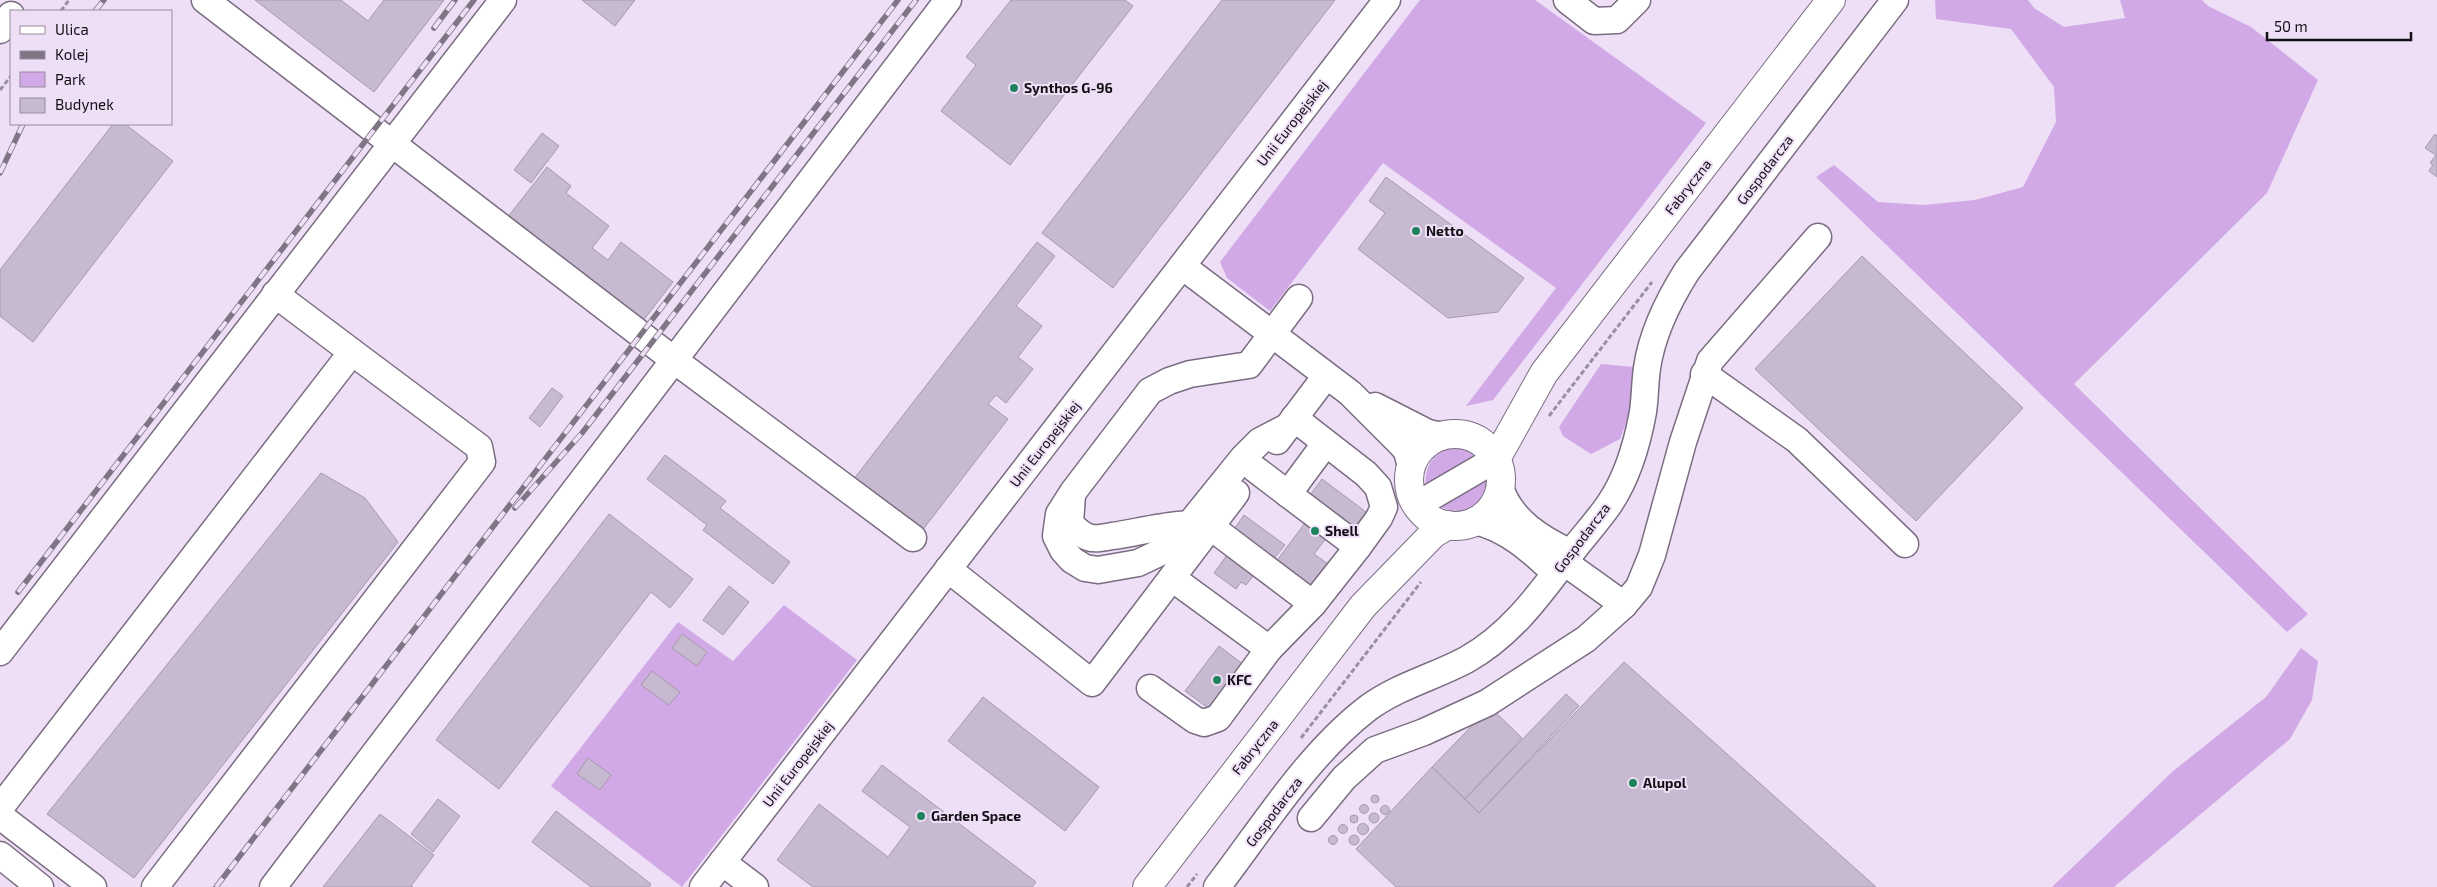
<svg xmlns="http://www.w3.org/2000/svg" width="2437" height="887" viewBox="0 0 2437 887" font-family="'Exo 2',sans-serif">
	<rect width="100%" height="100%" fill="#eedff6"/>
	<g fill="#d0a9e6">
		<polygon points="1420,0 1535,0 1706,123 1493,400 1466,406 1556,288 1383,163 1270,311 1227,278 1220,262"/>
		<polygon points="1935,0 2028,0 2034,8 2064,27 2125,18 2120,0 2202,0 2208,6 2251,27 2318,80 2267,193 2074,384 2308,614 2287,632 1816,177 1834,165 1878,202 1924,205 1975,200 2023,187 2056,122 2054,87 2011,29 1936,19"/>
		<polygon points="1601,364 1633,367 1638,391 1620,439 1591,454 1563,436 1559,427"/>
		<path d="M1457,447L1469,449L1478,457L1426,490C1423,467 1433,450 1457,447Z"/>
		<path d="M1488,476C1485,503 1465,519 1439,506Z"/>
		<polygon points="784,605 857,660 682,887 551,786 678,622 733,661"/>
		<polygon points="2301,648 2318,661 2312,700 2290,739 2114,887 2052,887 2172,772 2266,697"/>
	</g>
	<g fill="#c7b9cf" stroke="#a698ae">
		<polygon points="255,0 341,0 368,21 384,0 444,0 374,92"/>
		<polygon points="582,0 635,0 615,26"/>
		<polygon points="1011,0 1125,0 1133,6 1010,165 941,111 976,65 966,57"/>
		<polygon points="1222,0 1335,0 1113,288 1042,233"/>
		<polygon points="113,124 125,124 173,161 33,342 0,316 0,270"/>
		<polygon points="542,133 559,146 531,183 514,170"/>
		<polygon points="2435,134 2437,136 2437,177 2429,171 2433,165 2430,163 2436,155 2425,148"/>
		<polygon points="547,167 571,186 566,193 609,226 592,248 608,260 621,242 673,282 642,322 507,218"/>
		<polygon points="1386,177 1524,278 1498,312 1448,318 1358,249 1385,213 1369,201"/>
		<polygon points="1037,242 1055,256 1016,306 1042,326 1018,357 1033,369 1006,403 996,395 988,404 1008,419 918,536 850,484"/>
		<polygon points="1862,256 2023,408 1916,521 1755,369"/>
		<polygon points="552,388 563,396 540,427 529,418"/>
		<polygon points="665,455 726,501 720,508 790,562 773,584 703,530 707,525 647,479"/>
		<polygon points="321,473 365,498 398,542 134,878 47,814"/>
		<polygon points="1322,479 1374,518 1358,538 1338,523 1314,554 1335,569 1317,593 1275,563 1317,507 1307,499"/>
		<polygon points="609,514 693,579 670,608 651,592 499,789 436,740"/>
		<polygon points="1244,515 1285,545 1272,561 1233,531"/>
		<polygon points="1227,555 1254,575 1246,585 1241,582 1236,589 1214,573"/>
		<polygon points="729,586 749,602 723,635 703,620"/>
		<polygon points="682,634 707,652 697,666 672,648"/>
		<polygon points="1219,646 1248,668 1224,701 1217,696 1208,708 1185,691"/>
		<polygon points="1624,662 1876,887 1396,887 1356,849 1432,767 1479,813"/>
		<polygon points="652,671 680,692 669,705 641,685"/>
		<polygon points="1566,694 1579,706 1479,813 1465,799"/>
		<polygon points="983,697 1099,787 1065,831 948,741"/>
		<polygon points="1490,707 1522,738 1465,799 1432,767"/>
		<polygon points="588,758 611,775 600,790 577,774"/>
		<polygon points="882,765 1036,882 1032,887 813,887 777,860 819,804 888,857 910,827 862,791"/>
		<circle cx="1375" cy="799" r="4"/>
		<polygon points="438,799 460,816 433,852 411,834"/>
		<circle cx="1364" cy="809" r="4.5"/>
		<circle cx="1385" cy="810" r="4.5"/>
		<polygon points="556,811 651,884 649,887 591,887 532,842"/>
		<circle cx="1374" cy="818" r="5"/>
		<polygon points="380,814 434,855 411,886 413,887 323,887"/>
		<circle cx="1354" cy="819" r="4"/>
		<circle cx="1363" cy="829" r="5.5"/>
		<circle cx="1343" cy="829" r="4.5"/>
		<circle cx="1354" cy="840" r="5"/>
		<circle cx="1333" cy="840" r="4.5"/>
	</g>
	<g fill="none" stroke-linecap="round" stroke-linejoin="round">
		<defs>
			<g id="minor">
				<polyline points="205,0 674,360 913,538"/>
				<polyline points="1567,0 1594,21 1617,20 1637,0"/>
				<polyline points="0,30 11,15"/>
				<polyline points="1182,266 1350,393 1401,444 1407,451 1411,467"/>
				<polyline points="1704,374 1797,440 1905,544"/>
				<polyline points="1375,406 1428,433 1443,436"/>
				<polyline points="1287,427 1260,441 1243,458 1180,536 1159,553 1138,563 1098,570 1085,568 1072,560 1063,550 1056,536 1059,514 1073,492 1150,391 1169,381 1190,374 1249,365 1299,298"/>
				<polyline points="1277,441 1326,376"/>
				<polyline points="1255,469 1358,547 1379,518 1384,507 1378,487 1366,474 1294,418"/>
				<path d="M1500,487C1510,520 1541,539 1571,553"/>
				<polyline points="1288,494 1325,444"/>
				<path d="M1072,495L1070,523C1076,530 1083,537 1092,538C1098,539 1106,537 1112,536C1137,533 1190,518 1211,527L1313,604"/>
				<polyline points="1417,505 1496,459"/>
				<path d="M1475,521C1507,528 1532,551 1555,573"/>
				<polyline points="948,569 1092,683 1236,493"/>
				<polyline points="1172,578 1269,649"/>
				<polyline points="1624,605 1639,587 1652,555 1683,442 1710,361 1818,237"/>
				<polyline points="0,652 503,0"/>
				<polyline points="1150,688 1195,720 1204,723 1218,718 1269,649 1313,604 1358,547"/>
				<polyline points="0,808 352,352 275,294"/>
				<polyline points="0,816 93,887"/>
				<polyline points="1311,818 1344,778 1375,750 1424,732 1487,703 1586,639 1624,605 1564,562"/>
				<polyline points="0,855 40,887"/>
				<polyline points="722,862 755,887"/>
				<polyline points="155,887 482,462 479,447 352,352"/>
				<polyline points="273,887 948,0"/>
				<polyline points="703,887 1387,0"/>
				<path d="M1217,887C1263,827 1308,754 1368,708C1398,686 1434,677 1466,660C1511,635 1540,594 1570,554C1582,538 1596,523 1608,506C1627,479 1637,445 1643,412C1645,398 1645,382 1647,368C1652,333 1668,301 1687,271L1895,0"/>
			</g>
			<g id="major">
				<circle cx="1455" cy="480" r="46"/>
				<polyline points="1496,459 1544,373 1831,0"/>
				<polyline points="1147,887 1363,606 1433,534 1448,525"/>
			</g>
		</defs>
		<use href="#minor" stroke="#7a6d81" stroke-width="29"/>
		<use href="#major" stroke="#7a6d81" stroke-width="30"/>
		<g stroke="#998fa0" stroke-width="3" stroke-dasharray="5 2.5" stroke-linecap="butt">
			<polyline points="61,11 69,0"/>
			<polyline points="0,90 11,76"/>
			<polyline points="1549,416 1652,282"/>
			<polyline points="1301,738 1421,582"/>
			<polyline points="1187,887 1197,874"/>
		</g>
		<use href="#minor" stroke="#fff" stroke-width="26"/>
		<use href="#major" stroke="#fff" stroke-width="28"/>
		<defs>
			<g id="rail">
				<polyline points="95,11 104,0"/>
				<polyline points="434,28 455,0"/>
				<polyline points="0,173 23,124"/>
				<polyline points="515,508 582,433 916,0"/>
				<polyline points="18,592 474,0"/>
				<polyline points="216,887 898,0"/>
			</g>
		</defs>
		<use href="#rail" stroke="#7f7584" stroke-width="5.5"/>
		<use href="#rail" stroke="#eedff6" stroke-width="4" stroke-dasharray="11" stroke-linecap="butt"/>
	</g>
	<g fill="#1d835d" stroke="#eedff6" stroke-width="2">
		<circle cx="1014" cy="88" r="5"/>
		<circle cx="1416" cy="231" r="5"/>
		<circle cx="1315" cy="531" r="5"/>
		<circle cx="1217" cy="680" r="5"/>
		<circle cx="1633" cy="783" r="5"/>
		<circle cx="921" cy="816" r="5"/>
	</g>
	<g text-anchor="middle" stroke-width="4" stroke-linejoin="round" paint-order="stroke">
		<g font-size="14" font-weight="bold" fill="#130f16" stroke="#eedff6" text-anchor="start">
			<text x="1024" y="93">Synthos G-96</text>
			<text x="1426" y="236">Netto</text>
			<text x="1325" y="536">Shell</text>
			<text x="1227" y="685">KFC</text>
			<text x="1643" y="788">Alupol</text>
			<text x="931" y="821">Garden Space</text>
		</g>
		<g font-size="14" fill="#130f16" stroke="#eedff6">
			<text transform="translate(1292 123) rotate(-52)" y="5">Unii Europejskiej</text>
			<text transform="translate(1765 170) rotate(-53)" y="5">Gospodarcza</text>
			<text transform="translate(1688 187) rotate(-52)" y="5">Fabryczna</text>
			<text transform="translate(1045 444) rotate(-52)" y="5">Unii Europejskiej</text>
			<text transform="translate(1582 538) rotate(-53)" y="5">Gospodarcza</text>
			<text transform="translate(1255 747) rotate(-52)" y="5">Fabryczna</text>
			<text transform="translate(798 764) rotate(-52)" y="5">Unii Europejskiej</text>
			<text transform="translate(1274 812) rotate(-53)" y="5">Gospodarcza</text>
		</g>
	</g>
	<rect x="10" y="10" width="162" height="115" fill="#eedff6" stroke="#968c9c"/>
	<rect x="20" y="26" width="25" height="8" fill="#ffffff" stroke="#968c9c"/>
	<text x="55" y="35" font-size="15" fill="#130f16">Ulica</text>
	<rect x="20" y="51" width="25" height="8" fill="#7f7584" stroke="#968c9c"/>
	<text x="55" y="60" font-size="15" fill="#130f16">Kolej</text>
	<rect x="20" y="72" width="25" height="15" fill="#d0a9e6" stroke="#968c9c"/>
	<text x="55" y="85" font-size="15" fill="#130f16">Park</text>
	<rect x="20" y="98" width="25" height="15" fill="#c7b9cf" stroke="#968c9c"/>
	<text x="55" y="110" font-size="15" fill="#130f16">Budynek</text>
	<path d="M2267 32v8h144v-8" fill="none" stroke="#130f16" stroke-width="2.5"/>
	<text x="2274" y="32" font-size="15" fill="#130f16" stroke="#eedff6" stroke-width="4" paint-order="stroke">50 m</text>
</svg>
